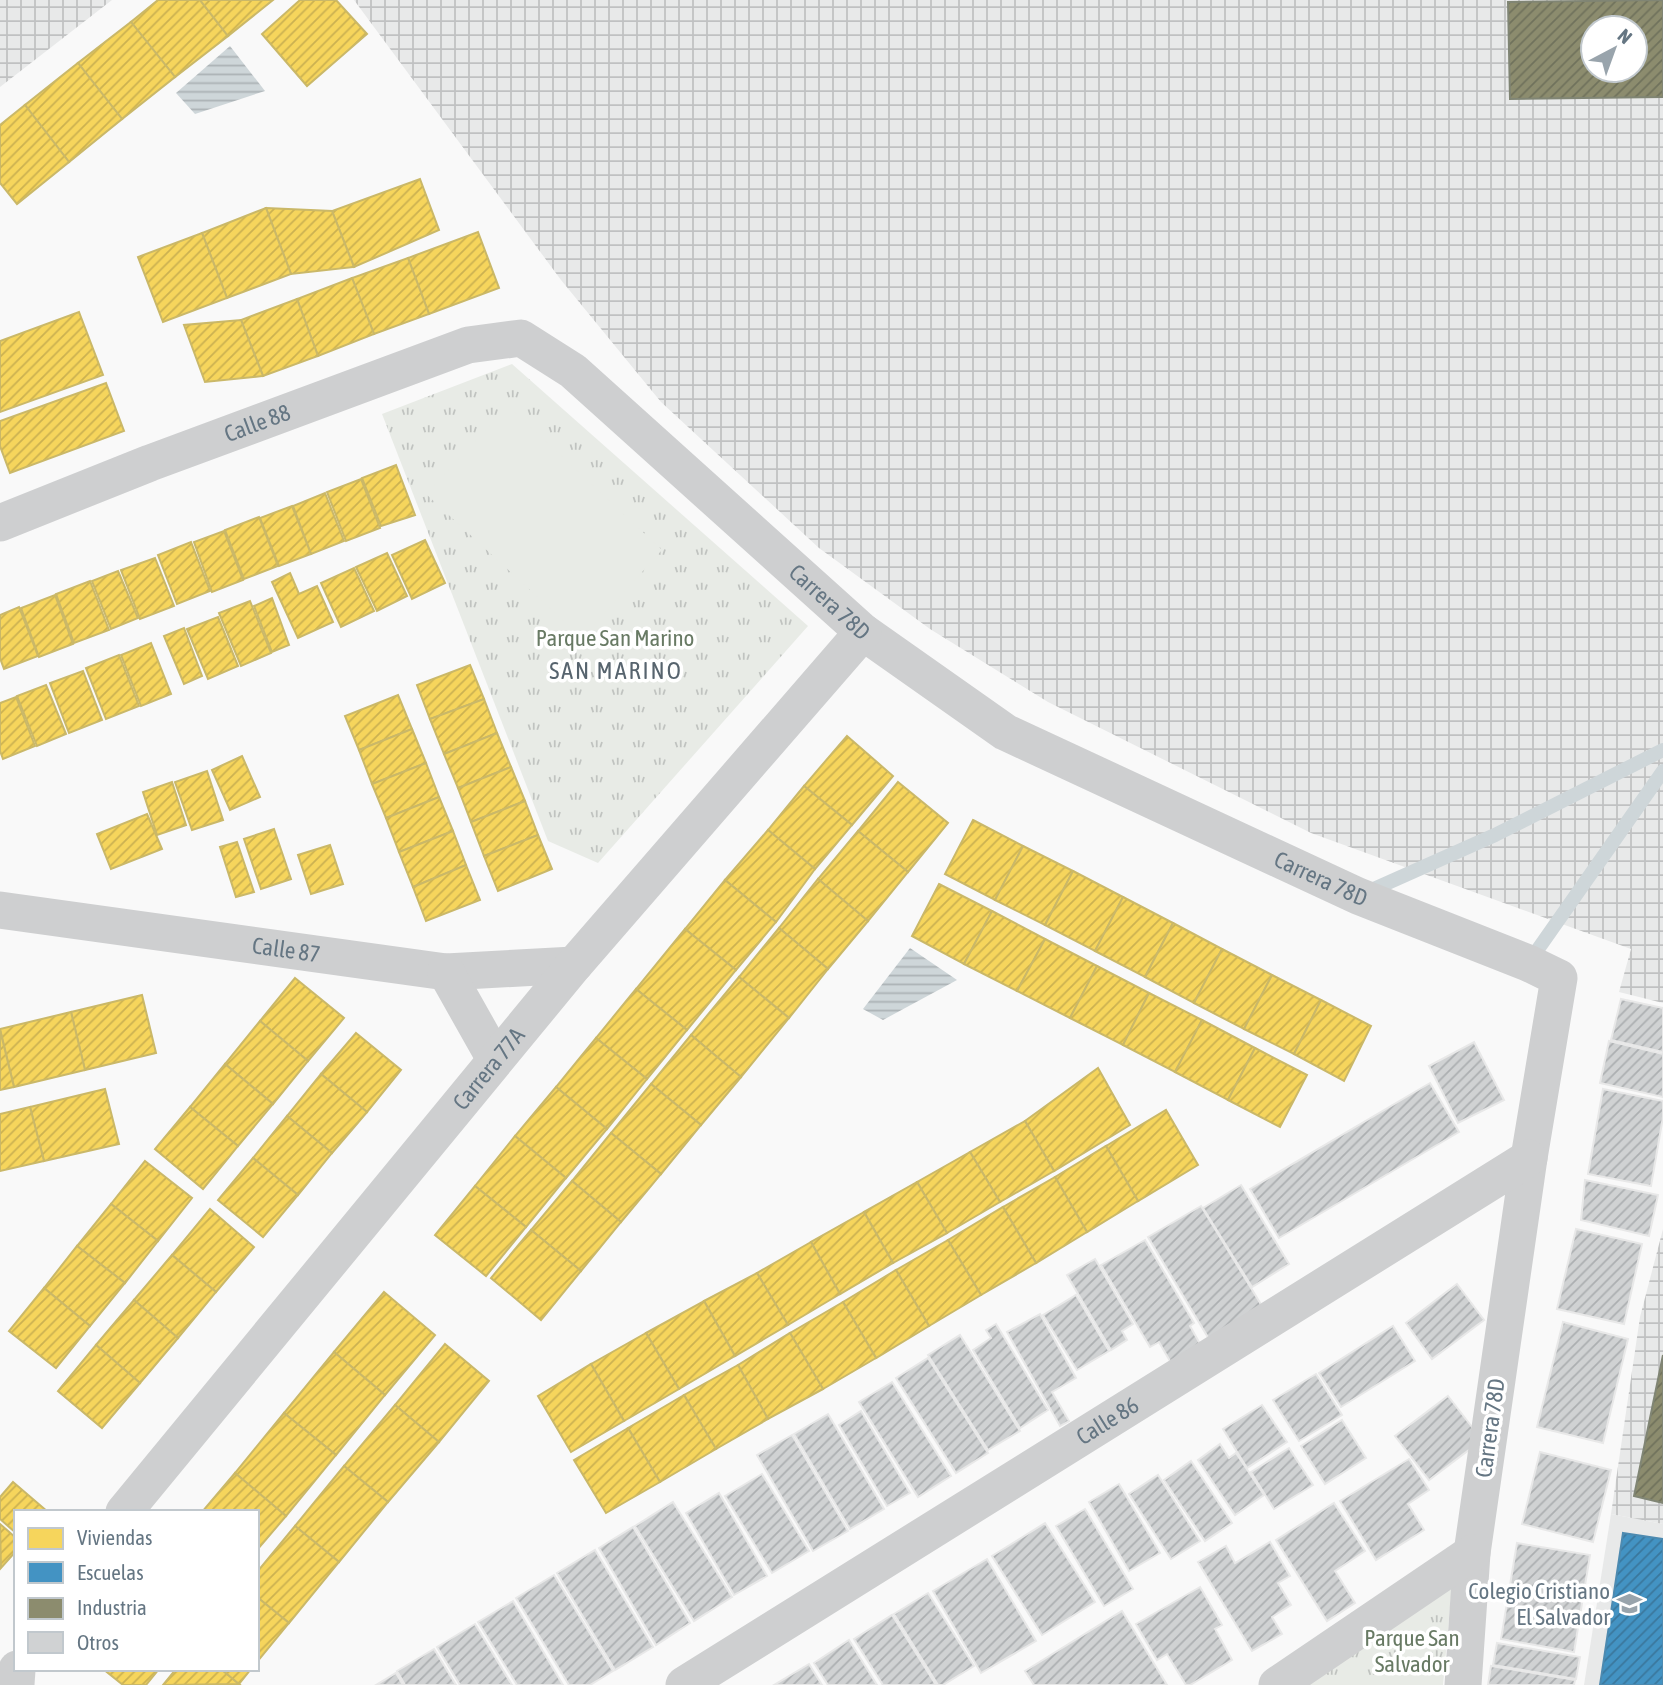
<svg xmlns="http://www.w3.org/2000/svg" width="1663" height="1685" viewBox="0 0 1663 1685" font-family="'Asap Condensed',sans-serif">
	<defs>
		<pattern id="industrial-grid" width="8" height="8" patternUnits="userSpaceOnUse" patternTransform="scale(1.75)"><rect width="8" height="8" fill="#e8e9e9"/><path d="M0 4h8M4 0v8" fill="none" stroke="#c0c1c2"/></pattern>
		<pattern id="grass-tufts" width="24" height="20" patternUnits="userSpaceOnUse" patternTransform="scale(1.75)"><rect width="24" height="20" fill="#e8ebe6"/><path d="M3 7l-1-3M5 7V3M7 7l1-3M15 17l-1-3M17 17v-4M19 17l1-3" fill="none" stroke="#c0c3c0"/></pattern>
		<pattern id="water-rules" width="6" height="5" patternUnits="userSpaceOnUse" patternTransform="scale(1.75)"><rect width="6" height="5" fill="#ced6d9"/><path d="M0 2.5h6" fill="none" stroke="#abb2b5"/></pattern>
		<pattern id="homes-hatch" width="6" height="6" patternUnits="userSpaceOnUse" patternTransform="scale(1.75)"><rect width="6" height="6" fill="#f6d55c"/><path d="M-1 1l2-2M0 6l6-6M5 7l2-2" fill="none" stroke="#cbb151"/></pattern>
		<pattern id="schools-hatch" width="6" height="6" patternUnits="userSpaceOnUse" patternTransform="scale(1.75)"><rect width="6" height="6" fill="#4393c3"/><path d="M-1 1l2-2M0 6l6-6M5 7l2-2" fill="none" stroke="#3a779c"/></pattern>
		<pattern id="industry-hatch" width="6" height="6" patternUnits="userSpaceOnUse" patternTransform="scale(1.75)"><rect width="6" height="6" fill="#8c8c6e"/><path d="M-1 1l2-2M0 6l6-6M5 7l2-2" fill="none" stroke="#70725c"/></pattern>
		<pattern id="building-hatch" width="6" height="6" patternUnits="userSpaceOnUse" patternTransform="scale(1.75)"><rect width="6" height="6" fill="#d0d2d3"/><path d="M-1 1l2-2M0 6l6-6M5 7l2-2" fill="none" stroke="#acafb1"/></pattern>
	</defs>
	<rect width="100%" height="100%" fill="#f9f9f9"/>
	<polygon fill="#e8e9e9" points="1611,1514 1663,1524 1663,1685 1584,1685"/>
	<g fill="url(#industrial-grid)" fill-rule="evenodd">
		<polygon points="0,0 112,0 0,87"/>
		<path d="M354,0H1663V1003L1619,992L1631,949L1311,833L1048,702L930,629L819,548L661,402L561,280ZM1593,28H1635V70H1593Z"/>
		<polygon points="1663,1229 1663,1524 1611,1514 1640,1317"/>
	</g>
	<g fill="url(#grass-tufts)">
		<polygon points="512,364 808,626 598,863 548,841 382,414"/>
		<polygon points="1452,1585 1443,1685 1298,1685"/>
	</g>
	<polygon fill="#e8ebe6" points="508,406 662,550 582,638 426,494"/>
	<g fill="url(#water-rules)">
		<polygon points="230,46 265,91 195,114 176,93"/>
		<polygon points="910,948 957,980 883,1020 863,1009"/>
	</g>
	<g fill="url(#homes-hatch)" stroke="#cab868" stroke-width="2">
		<polygon points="158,0 200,0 228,36 175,77 131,22"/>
		<polygon points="200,0 273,0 228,36"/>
		<polygon points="300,0 336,0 367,34 307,86 262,34"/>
		<polygon points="131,22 175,77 122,119 78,63"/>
		<polygon points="78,63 122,119 69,162 25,105"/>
		<polygon points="25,105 69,162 17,204 0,183 0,125"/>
		<polygon points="420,179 439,230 354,267 332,211"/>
		<polygon points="266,208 332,211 354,267 291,274"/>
		<polygon points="266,208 291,274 227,298 202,233"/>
		<polygon points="478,232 499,288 429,314 408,258"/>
		<polygon points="202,233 227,298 163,322 138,257"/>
		<polygon points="408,258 429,314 374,334 352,278"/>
		<polygon points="352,278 374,334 318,356 297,299"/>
		<polygon points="297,299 318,356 263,376 241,320"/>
		<polygon points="79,312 103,375 0,412 0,341"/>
		<polygon points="241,320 263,376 205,382 184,325"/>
		<polygon points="106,383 124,431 10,473 0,446 0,421"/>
		<polygon points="396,465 415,515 381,526 362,478"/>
		<polygon points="361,479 380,528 346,541 327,492"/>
		<polygon points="325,493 344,541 311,554 293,506"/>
		<polygon points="292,506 311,554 279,566 260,518"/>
		<polygon points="259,517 278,566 244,579 225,530"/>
		<polygon points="224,531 243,580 212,592 194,542"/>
		<polygon points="425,540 445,583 412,599 392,555"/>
		<polygon points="191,542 210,591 177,604 158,555"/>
		<polygon points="387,553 407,596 377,611 356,567"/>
		<polygon points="155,558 174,606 140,619 121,570"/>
		<polygon points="354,568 374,611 341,627 321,583"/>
		<polygon points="118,571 138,618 111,629 92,581"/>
		<polygon points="290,573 299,594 317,586 333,622 298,638 272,582"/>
		<polygon points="90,581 109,630 74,643 56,594"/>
		<polygon points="55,595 73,644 39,657 21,608"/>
		<polygon points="272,598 289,645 272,652 254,606"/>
		<polygon points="250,601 271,653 241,666 219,613"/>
		<polygon points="19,607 38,656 4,669 0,658 0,615"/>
		<polygon points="218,617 238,666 208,679 187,629"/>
		<polygon points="184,628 202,676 184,684 164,636"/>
		<polygon points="151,643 171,694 141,706 121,655"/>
		<polygon points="119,655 139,706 106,719 86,668"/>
		<polygon points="470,665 484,699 430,719 417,685"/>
		<polygon points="83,671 102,720 69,733 50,683"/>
		<polygon points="46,685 66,734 37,746 17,696"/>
		<polygon points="398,695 412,729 359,750 345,716"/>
		<polygon points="16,697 35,746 3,759 0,751 0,703"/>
		<polygon points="484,699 497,733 444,754 430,719"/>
		<polygon points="412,729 426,763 372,784 359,750"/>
		<polygon points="497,733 511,767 458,788 444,754"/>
		<polygon points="847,736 893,776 852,825 804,786"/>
		<polygon points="242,756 260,797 230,810 212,770"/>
		<polygon points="426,763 439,797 386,818 372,784"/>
		<polygon points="511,767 525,801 471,822 458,788"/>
		<polygon points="207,771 223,820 192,830 175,782"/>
		<polygon points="172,782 186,825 157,835 143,792"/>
		<polygon points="898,782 948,823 908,872 858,831"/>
		<polygon points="804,786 852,825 815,869 768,830"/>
		<polygon points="439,797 453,831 399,852 386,818"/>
		<polygon points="525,801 538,835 484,856 471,822"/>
		<polygon points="147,814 162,849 111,869 97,834"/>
		<polygon points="973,820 1023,846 995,900 945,874"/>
		<polygon points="274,829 291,879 261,889 244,839"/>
		<polygon points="768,830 815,869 776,922 725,880"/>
		<polygon points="453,831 466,865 413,887 399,852"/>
		<polygon points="858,831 908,872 868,921 818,879"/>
		<polygon points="538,835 552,869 498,891 484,856"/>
		<polygon points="237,842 254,892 236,897 220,847"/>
		<polygon points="330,845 343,884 311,894 298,855"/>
		<polygon points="1023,846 1073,871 1045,925 995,900"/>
		<polygon points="466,865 480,900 426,921 413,887"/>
		<polygon points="1073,871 1123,897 1095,951 1045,925"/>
		<polygon points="818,879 868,921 828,969 779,928"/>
		<polygon points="725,880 776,922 736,970 685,929"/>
		<polygon points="939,884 992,911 964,964 912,936"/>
		<polygon points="1123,897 1173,923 1145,977 1095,951"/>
		<polygon points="992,911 1045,939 1017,991 964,964"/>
		<polygon points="1173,923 1222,949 1194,1003 1145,977"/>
		<polygon points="779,928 828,969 789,1018 739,977"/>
		<polygon points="685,929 736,970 687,1030 636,989"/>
		<polygon points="1045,939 1097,966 1070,1018 1017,991"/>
		<polygon points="1222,949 1272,975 1244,1029 1194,1003"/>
		<polygon points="1097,966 1149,993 1123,1045 1070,1018"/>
		<polygon points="1272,975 1321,1000 1294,1054 1244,1029"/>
		<polygon points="739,977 789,1018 741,1077 691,1035"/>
		<polygon points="295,978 344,1018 308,1061 260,1021"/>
		<polygon points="636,989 687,1030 647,1079 596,1038"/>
		<polygon points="1149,993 1202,1020 1175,1072 1123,1045"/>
		<polygon points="142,995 156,1053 85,1070 71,1012"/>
		<polygon points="1321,1000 1371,1026 1344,1081 1294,1054"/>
		<polygon points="71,1012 85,1070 14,1087 0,1029"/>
		<polygon points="1202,1020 1255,1048 1228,1100 1175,1072"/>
		<polygon points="260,1021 308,1061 273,1104 225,1064"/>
		<polygon points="0,1030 14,1087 0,1090"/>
		<polygon points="356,1033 401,1070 367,1112 321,1074"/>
		<polygon points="691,1035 741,1077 701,1125 651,1084"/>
		<polygon points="596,1038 647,1079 607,1129 556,1087"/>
		<polygon points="1255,1048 1307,1075 1280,1127 1228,1100"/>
		<polygon points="225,1064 273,1104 238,1146 190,1107"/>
		<polygon points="1098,1068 1130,1125 1054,1171 1025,1121"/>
		<polygon points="321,1074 367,1112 332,1153 287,1116"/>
		<polygon points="651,1084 701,1125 661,1174 611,1133"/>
		<polygon points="556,1087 607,1129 566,1178 515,1136"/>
		<polygon points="105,1089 119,1144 44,1161 30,1107"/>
		<polygon points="30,1107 44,1161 0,1171 0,1114"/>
		<polygon points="190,1107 238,1146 203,1189 155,1149"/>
		<polygon points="1166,1110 1198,1165 1138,1201 1106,1146"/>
		<polygon points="287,1116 332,1153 298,1195 253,1158"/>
		<polygon points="1025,1121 1054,1171 1000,1202 970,1152"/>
		<polygon points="611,1133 661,1174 621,1222 572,1181"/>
		<polygon points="515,1136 566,1178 526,1227 475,1186"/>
		<polygon points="1106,1146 1138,1201 1087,1232 1055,1177"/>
		<polygon points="970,1152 1000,1202 947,1233 917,1182"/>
		<polygon points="253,1158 298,1195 263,1237 218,1200"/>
		<polygon points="145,1161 192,1198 158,1241 111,1204"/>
		<polygon points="1055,1177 1087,1232 1036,1263 1003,1207"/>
		<polygon points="572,1181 621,1222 581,1271 531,1230"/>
		<polygon points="917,1182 947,1233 893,1263 864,1212"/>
		<polygon points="475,1186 526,1227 486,1276 435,1235"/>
		<polygon points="111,1204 158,1241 125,1283 77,1246"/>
		<polygon points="1003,1207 1036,1263 981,1295 948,1240"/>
		<polygon points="210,1209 254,1247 216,1292 172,1255"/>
		<polygon points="864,1212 893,1263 840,1294 811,1242"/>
		<polygon points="531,1230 581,1271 541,1320 491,1278"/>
		<polygon points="948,1240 981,1295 929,1326 896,1270"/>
		<polygon points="811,1242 840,1294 788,1325 757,1273"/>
		<polygon points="77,1246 125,1283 90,1326 44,1288"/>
		<polygon points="172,1255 216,1292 178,1338 134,1300"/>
		<polygon points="896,1270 929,1326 876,1358 843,1302"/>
		<polygon points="757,1273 788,1325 735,1356 704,1301"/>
		<polygon points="44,1288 90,1326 56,1368 9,1331"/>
		<polygon points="384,1292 435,1335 385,1395 334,1352"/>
		<polygon points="134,1300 178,1338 140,1383 96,1345"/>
		<polygon points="704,1301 735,1356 679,1389 646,1333"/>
		<polygon points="843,1302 876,1358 823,1389 790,1333"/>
		<polygon points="646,1333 679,1389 624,1421 591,1364"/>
		<polygon points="790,1333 823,1389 768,1419 738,1365"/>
		<polygon points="445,1344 489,1381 439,1442 395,1405"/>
		<polygon points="96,1345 140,1383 102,1428 58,1391"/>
		<polygon points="334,1352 385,1395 336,1455 284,1413"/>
		<polygon points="591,1364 624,1421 571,1452 538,1396"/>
		<polygon points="738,1365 768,1419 716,1449 684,1395"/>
		<polygon points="684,1395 716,1449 660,1482 628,1428"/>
		<polygon points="395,1405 439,1442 388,1502 344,1466"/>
		<polygon points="284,1413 336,1455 286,1516 235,1473"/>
		<polygon points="628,1428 660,1482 606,1513 574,1460"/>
		<polygon points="344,1466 388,1502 339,1562 295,1526"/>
		<polygon points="235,1473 286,1516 257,1550 257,1512 202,1512"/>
		<polygon points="13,1482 48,1512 16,1512 16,1533 0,1519 0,1497"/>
		<polygon points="0,1524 16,1538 16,1551 1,1568"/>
		<polygon points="295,1526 339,1562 289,1623 257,1597 257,1572"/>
		<polygon points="257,1597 289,1623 257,1662"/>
		<polygon points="103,1669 159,1669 146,1685 123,1685"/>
		<polygon points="176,1669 221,1669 239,1684 163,1685"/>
		<polygon points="221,1669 251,1669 239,1684"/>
	</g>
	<polygon fill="url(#schools-hatch)" stroke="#4d8ab0" stroke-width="2" points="1623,1533 1663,1539 1663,1685 1600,1685"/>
	<g fill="url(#industry-hatch)" stroke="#808574" stroke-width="2" fill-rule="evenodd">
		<path d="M1663,0V97L1510,99L1508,2ZM1593,28H1635V70H1593Z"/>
		<polygon points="1663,1355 1663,1503 1634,1496"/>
	</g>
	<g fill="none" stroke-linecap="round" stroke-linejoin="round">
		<g stroke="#ced6d9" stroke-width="14">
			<polyline points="1365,893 1495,835 1663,750"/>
			<polyline points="1529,962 1663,771"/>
		</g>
	</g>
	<g fill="url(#building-hatch)" stroke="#e8e8e8" stroke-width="2">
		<polygon points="1621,999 1663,1008 1663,1052 1611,1040"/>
		<polygon points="1609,1041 1663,1054 1663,1097 1600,1083"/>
		<polygon points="1474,1042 1504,1100 1458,1123 1429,1066"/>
		<polygon points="1430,1083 1459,1132 1279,1238 1250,1189"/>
		<polygon points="1603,1089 1663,1101 1663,1117 1651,1186 1588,1174"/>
		<polygon points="1585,1180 1658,1195 1649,1236 1581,1220"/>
		<polygon points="1241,1185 1289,1264 1252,1287 1203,1208"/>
		<polygon points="1201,1206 1265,1311 1212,1344 1148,1237"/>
		<polygon points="1576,1229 1642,1244 1624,1324 1557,1309"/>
		<polygon points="1145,1240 1194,1323 1190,1326 1204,1351 1174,1368 1159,1342 1150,1347 1101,1265"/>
		<polygon points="1095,1259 1133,1324 1122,1331 1127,1340 1111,1350 1067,1275"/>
		<polygon points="1457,1284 1484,1320 1432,1359 1406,1323"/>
		<polygon points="1076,1295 1109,1351 1077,1370 1043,1315"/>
		<polygon points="1040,1314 1076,1378 1052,1392 1069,1421 1060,1426 1007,1332"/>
		<polygon points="1563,1322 1628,1339 1603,1443 1537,1427"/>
		<polygon points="996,1324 1048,1410 1020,1428 973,1350 991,1338 986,1330"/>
		<polygon points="1393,1326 1415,1361 1341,1407 1319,1373"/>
		<polygon points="960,1335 1020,1431 988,1450 928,1355"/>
		<polygon points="928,1358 988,1453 956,1473 896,1378"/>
		<polygon points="1316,1374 1342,1415 1299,1441 1273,1400"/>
		<polygon points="892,1382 951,1476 918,1497 859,1402"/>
		<polygon points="1448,1396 1482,1440 1429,1480 1395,1436"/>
		<polygon points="1262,1405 1287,1442 1247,1468 1223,1429"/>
		<polygon points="861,1411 910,1493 887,1506 839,1425"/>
		<polygon points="828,1414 884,1509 850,1529 794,1434"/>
		<polygon points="1342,1420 1366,1458 1325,1484 1301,1446"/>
		<polygon points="792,1435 848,1531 813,1551 757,1455"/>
		<polygon points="1220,1444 1229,1458 1236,1453 1264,1495 1235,1515 1198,1460"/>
		<polygon points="1289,1448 1313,1485 1274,1509 1251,1472"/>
		<polygon points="1540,1452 1611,1470 1593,1542 1522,1524"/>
		<polygon points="1409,1459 1429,1490 1408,1504 1424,1530 1376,1560 1340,1501"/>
		<polygon points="1191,1461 1232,1523 1205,1541 1164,1480"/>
		<polygon points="762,1474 809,1551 772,1573 725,1496"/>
		<polygon points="1158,1475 1200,1541 1171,1559 1129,1494"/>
		<polygon points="1119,1484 1160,1553 1129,1571 1089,1502"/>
		<polygon points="719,1493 767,1576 734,1595 686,1513"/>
		<polygon points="673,1502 732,1597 694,1621 635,1526"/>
		<polygon points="1334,1503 1365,1551 1335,1571 1355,1603 1327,1621 1276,1540"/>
		<polygon points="1085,1509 1133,1589 1104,1606 1056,1526"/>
		<polygon points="1045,1523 1095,1602 1042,1635 992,1556"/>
		<polygon points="633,1527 690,1623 656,1645 599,1548"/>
		<polygon points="1270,1542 1290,1576 1278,1583 1291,1605 1272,1617 1282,1634 1252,1651 1198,1562 1226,1546 1235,1563"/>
		<polygon points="1517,1543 1590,1555 1574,1652 1501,1639"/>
		<polygon points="595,1550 653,1647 615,1670 557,1573"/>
		<polygon points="987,1559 1036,1641 981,1673 933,1591"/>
		<polygon points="554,1575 613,1671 590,1685 569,1685 516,1598"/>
		<polygon points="1200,1587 1222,1625 1215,1629 1232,1660 1190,1685 1186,1685 1167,1654 1157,1660 1136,1624"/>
		<polygon points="928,1593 974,1666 943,1685 938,1685 894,1614"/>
		<polygon points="513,1601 563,1685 517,1685 478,1622"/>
		<polygon points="1122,1611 1167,1685 1034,1685 1025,1671"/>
		<polygon points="892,1615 936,1685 883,1685 854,1639"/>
		<polygon points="475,1624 512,1685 460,1685 437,1647"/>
		<polygon points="849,1640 877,1685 828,1685 814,1663"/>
		<polygon points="1497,1643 1580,1657 1576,1679 1493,1665"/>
		<polygon points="434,1649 456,1685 405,1685 397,1671"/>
		<polygon points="809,1664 822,1685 774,1685"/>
		<polygon points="1491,1666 1575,1680 1574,1685 1488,1685"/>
		<polygon points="396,1673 403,1685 376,1685"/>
	</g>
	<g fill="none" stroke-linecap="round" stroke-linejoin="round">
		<g stroke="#cecfd0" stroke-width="37">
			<path id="s1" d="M0,523L150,463L468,345L521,338L573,371L863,632L1005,732L1358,896L1528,963L1559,978L1529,1158L1472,1553L1463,1685"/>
			<path id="s2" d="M0,910L446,972L574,965"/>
			<polyline points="446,972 495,1059"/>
			<path id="s3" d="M124,1512L574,965L863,632"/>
			<polyline points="16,1685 17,1669"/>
			<path id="s4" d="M684,1685L1529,1158"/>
			<polyline points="1277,1685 1472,1553"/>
		</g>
	</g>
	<defs>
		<symbol id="school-bare" viewBox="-9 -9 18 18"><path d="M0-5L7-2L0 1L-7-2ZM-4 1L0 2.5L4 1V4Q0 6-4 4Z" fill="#99a4ac" stroke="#fff" stroke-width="2.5" paint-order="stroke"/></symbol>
	</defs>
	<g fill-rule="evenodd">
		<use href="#school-bare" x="1612" y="1586" width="35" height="35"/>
	</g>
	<g text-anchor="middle" stroke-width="7" stroke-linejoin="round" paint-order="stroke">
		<g font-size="23" fill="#657683" stroke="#fff">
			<text dy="8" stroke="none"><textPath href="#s1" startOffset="276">Calle 88</textPath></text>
			<text dy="8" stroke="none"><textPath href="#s1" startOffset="961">Carrera 78D</textPath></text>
			<text dy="8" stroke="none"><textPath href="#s1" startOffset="1528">Carrera 78D</textPath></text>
			<text dy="8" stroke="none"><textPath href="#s2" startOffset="289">Calle 87</textPath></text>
			<text dy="8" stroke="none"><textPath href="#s3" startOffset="574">Carrera 77A</textPath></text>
			<text dy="8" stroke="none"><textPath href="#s4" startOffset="499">Calle 86</textPath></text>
			<text transform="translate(1490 1428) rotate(-82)" y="8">Carrera 78D</text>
		</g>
		<g font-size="23" fill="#687a64" stroke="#fff">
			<text x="615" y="646">Parque San Marino</text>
			<text x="1412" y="1646">Parque San<tspan x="1412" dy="26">Salvador</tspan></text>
		</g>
		<g font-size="23" fill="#657683" stroke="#fff" text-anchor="end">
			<text x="1610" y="1599">Colegio Cristiano<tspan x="1610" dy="26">El Salvador</tspan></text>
		</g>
		<g font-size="24" letter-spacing="2" fill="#57646e" stroke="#fff">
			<text x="616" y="679">SAN MARINO</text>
		</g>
	</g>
	<rect x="14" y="1510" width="245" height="161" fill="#ffffff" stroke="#c1c8cd" stroke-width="2"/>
	<rect x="28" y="1528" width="35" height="21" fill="#f6d55c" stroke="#c1c8cd" stroke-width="2"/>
	<text x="77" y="1545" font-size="21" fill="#657683">Viviendas</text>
	<rect x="28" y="1562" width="35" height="21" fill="#4393c3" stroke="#c1c8cd" stroke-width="2"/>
	<text x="77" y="1580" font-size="21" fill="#657683">Escuelas</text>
	<rect x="28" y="1598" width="35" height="21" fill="#8c8c6e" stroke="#c1c8cd" stroke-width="2"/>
	<text x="77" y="1615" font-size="21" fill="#657683">Industria</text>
	<rect x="28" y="1632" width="35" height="21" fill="#d0d2d3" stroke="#c1c8cd" stroke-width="2"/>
	<text x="77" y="1650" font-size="21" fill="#657683">Otros</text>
	<g transform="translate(1614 49) rotate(41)"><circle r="33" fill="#ffffff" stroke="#c1c8cd" stroke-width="2"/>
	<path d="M0-5L12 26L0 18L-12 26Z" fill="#99a4ac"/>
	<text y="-10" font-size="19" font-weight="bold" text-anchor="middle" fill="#657683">N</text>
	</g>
</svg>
